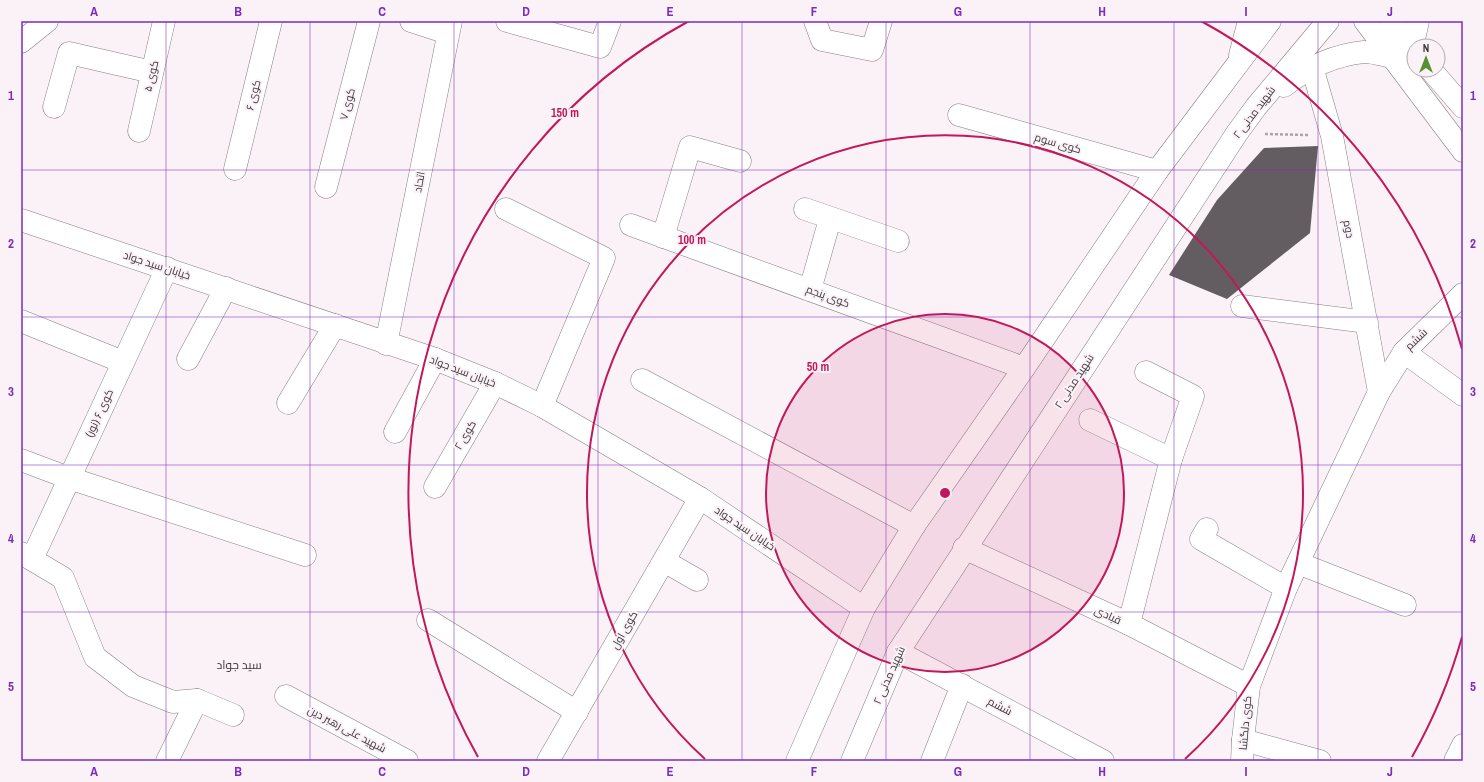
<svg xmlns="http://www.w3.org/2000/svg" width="1484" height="782" viewBox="0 0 1484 782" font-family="'Archivo Narrow',Cairo,sans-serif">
	<rect width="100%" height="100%" fill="#fbf2f8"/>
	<polygon fill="#635c61" points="1318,146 1310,233 1227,299 1169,275 1217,200 1264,148"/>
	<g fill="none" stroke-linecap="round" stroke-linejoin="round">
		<defs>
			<g id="street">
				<polyline points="411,21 448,33"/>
				<polyline points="507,21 600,47 610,21"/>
				<polyline points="815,21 822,40 872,50 881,21"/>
				<polyline points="21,42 47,21"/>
				<polyline points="1312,67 1332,136 1379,392"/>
				<polyline points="54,107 69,53 152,72"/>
				<polyline points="959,115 1157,171"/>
				<polyline points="139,131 164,21"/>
				<polyline points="235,169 271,21"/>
				<polyline points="326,187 369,21"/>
				<polyline points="506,209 604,258 542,406"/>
				<polyline points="805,209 898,241"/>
				<polyline points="21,220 435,359 495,383 542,406 700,498 864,608"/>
				<polyline points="631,225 1024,368"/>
				<polyline points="663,237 690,147 740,161"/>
				<polyline points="810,290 830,219"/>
				<polyline points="1242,306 1367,322"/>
				<polyline points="21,321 123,362"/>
				<polyline points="386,344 451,21"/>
				<polyline points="1404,352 1463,395"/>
				<polyline points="188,359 226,288"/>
				<polyline points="642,380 914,526"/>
				<polyline points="288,403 335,325"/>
				<polyline points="1090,420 1171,459"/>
				<polyline points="395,432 435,359"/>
				<polyline points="21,460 69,478 305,555"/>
				<polyline points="435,487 495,383"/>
				<polyline points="1207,529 1201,539 1286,588"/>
				<polyline points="964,548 1129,624 1249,686"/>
				<polyline points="21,553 63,578 95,657 133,686 173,702 197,700 233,715"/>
				<polyline points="32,559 167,268"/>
				<polyline points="664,561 697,580"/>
				<polyline points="1298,563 1405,605"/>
				<polyline points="428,620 577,712"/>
				<polyline points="1129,624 1171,459 1193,396 1146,372"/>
				<polyline points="898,652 1103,761"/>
				<polyline points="286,696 407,761"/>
				<polyline points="1243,740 1320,761"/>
				<polyline points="167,761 197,700"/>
				<polyline points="548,761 700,498"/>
				<polyline points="932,761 962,685"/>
				<polyline points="1242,761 1243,740 1249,686 1286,588 1379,392 1404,352 1463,294"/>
				<polyline points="1455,761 1463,745"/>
			</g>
			<g id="secondary">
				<polyline points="1412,48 1418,21"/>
				<polyline points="1240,55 1249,21"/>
				<path d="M1284,86C1307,68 1333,55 1364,52C1372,52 1383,55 1392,57"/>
				<polyline points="797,761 864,608 914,526 1024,368 1157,171 1270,21"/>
				<polyline points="852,761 898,652 1237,133 1256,107 1328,21"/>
			</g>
			<g id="primary">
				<polyline points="1365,21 1463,151"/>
				<polyline points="1391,21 1414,51"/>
				<polyline points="1431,70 1463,107"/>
			</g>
		</defs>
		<use href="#street" stroke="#877f84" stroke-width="23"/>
		<use href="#secondary" stroke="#877f84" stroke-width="23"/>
		<use href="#primary" stroke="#877f84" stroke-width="23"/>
		<polyline stroke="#aaa3a7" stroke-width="2.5" stroke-dasharray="3 2" stroke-linecap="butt" points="1265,134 1308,135"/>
		<use href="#street" stroke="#fff" stroke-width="22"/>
		<use href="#secondary" stroke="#fff" stroke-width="22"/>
		<use href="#primary" stroke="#fff" stroke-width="22"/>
	</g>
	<path fill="none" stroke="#7b2cbf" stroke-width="1" stroke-opacity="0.55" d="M166,21V761M310,21V761M454,21V761M598,21V761M742,21V761M886,21V761M1030,21V761M1174,21V761M1318,21V761M21,170H1463M21,317H1463M21,465H1463M21,612H1463"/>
	<circle cx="945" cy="493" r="179" fill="#c2185b" fill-opacity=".12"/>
	<g fill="none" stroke="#c2185b" stroke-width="2">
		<circle cx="945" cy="493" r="179"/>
		<path d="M705 759A358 358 0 1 1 1185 759"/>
		<path d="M1462 637A537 537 0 0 1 1412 757M478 757A537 537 0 0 1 689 21M1201 21A537 537 0 0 1 1462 349"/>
	</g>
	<g text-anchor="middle" stroke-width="4" stroke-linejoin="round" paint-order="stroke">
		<g font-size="11" fill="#3b383a" stroke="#fbf2f8">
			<text transform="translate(151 76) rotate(-77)" y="4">کوی ۵</text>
			<text transform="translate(253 95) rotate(-76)" y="4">کوی ۶</text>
			<text transform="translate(347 104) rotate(-75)" y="4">کوی ۷</text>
			<text transform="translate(1254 112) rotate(-53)" y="4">شهید مدنی ۲</text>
			<text transform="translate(1058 143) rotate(16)" y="4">کوی سوم</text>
			<text transform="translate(419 182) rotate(-79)" y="4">اتحاد</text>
			<text transform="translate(1349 229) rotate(79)" y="4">دوم</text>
			<text transform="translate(157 265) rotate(18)" y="4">خیابان سید جواد</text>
			<text transform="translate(828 296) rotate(20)" y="4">کوی پنجم</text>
			<text transform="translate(1416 339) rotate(-44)" y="4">ششم</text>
			<text transform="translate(463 371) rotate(21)" y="4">خیابان سید جواد</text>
			<text transform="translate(1074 381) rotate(-57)" y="4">شهید مدنی ۲</text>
			<text transform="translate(99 413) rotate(-65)" y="4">کوی ۶ (نور)</text>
			<text transform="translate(465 435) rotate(-60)" y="4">کوی ۲</text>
			<text transform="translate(745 528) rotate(34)" y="4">خیابان سید جواد</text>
			<text transform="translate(1108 615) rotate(25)" y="4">قبادی</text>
			<text transform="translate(624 630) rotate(-60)" y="4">کوی اول</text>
			<text transform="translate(889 675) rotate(-66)" y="4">شهید مدنی ۲</text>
			<text transform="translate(1000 706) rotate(28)" y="4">ششم</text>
			<text transform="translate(1245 723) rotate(-85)" y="4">کوی دلگشا</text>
			<text transform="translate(347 729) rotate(28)" y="4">شهید علی رهبر دین</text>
		</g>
		<g font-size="12" fill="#3b383a" stroke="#fbf2f8">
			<text x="239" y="669">سید جواد</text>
		</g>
	</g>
	<circle cx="945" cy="493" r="6" fill="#c2185b" stroke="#fbf2f8" stroke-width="2"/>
	<g font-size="12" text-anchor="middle" font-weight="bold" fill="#c2185b" stroke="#fbf2f8" stroke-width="4" stroke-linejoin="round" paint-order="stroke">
		<text x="565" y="117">150 m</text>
		<text x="692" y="244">100 m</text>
		<text x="818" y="371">50 m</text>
	</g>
	<rect width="1484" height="782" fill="none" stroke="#fbf2f8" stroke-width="44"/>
	<g transform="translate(1426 58)"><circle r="19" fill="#fbf2f8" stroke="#aea8ac"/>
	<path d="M0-3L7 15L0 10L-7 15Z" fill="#57912f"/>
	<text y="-6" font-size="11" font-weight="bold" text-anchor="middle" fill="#3b383a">N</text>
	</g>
	<rect x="22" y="22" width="1440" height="738" fill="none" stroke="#7b2cbf" stroke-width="1.5"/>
	<g font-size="13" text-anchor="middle" font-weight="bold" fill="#7b2cbf">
		<text x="94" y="16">A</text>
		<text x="238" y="16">B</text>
		<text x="382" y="16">C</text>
		<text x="526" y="16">D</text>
		<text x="670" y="16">E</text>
		<text x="814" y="16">F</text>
		<text x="958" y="16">G</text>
		<text x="1102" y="16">H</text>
		<text x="1246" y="16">I</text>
		<text x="1390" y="16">J</text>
		<text x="11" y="100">1</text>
		<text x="1473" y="100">1</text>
		<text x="11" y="248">2</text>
		<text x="1473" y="248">2</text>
		<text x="11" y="396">3</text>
		<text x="1473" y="396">3</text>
		<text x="11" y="543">4</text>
		<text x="1473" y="543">4</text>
		<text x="11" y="691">5</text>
		<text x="1473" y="691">5</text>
		<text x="94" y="776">A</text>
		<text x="238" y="776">B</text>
		<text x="382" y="776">C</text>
		<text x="526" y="776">D</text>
		<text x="670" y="776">E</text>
		<text x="814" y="776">F</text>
		<text x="958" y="776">G</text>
		<text x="1102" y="776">H</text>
		<text x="1246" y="776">I</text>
		<text x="1390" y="776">J</text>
	</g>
</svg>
